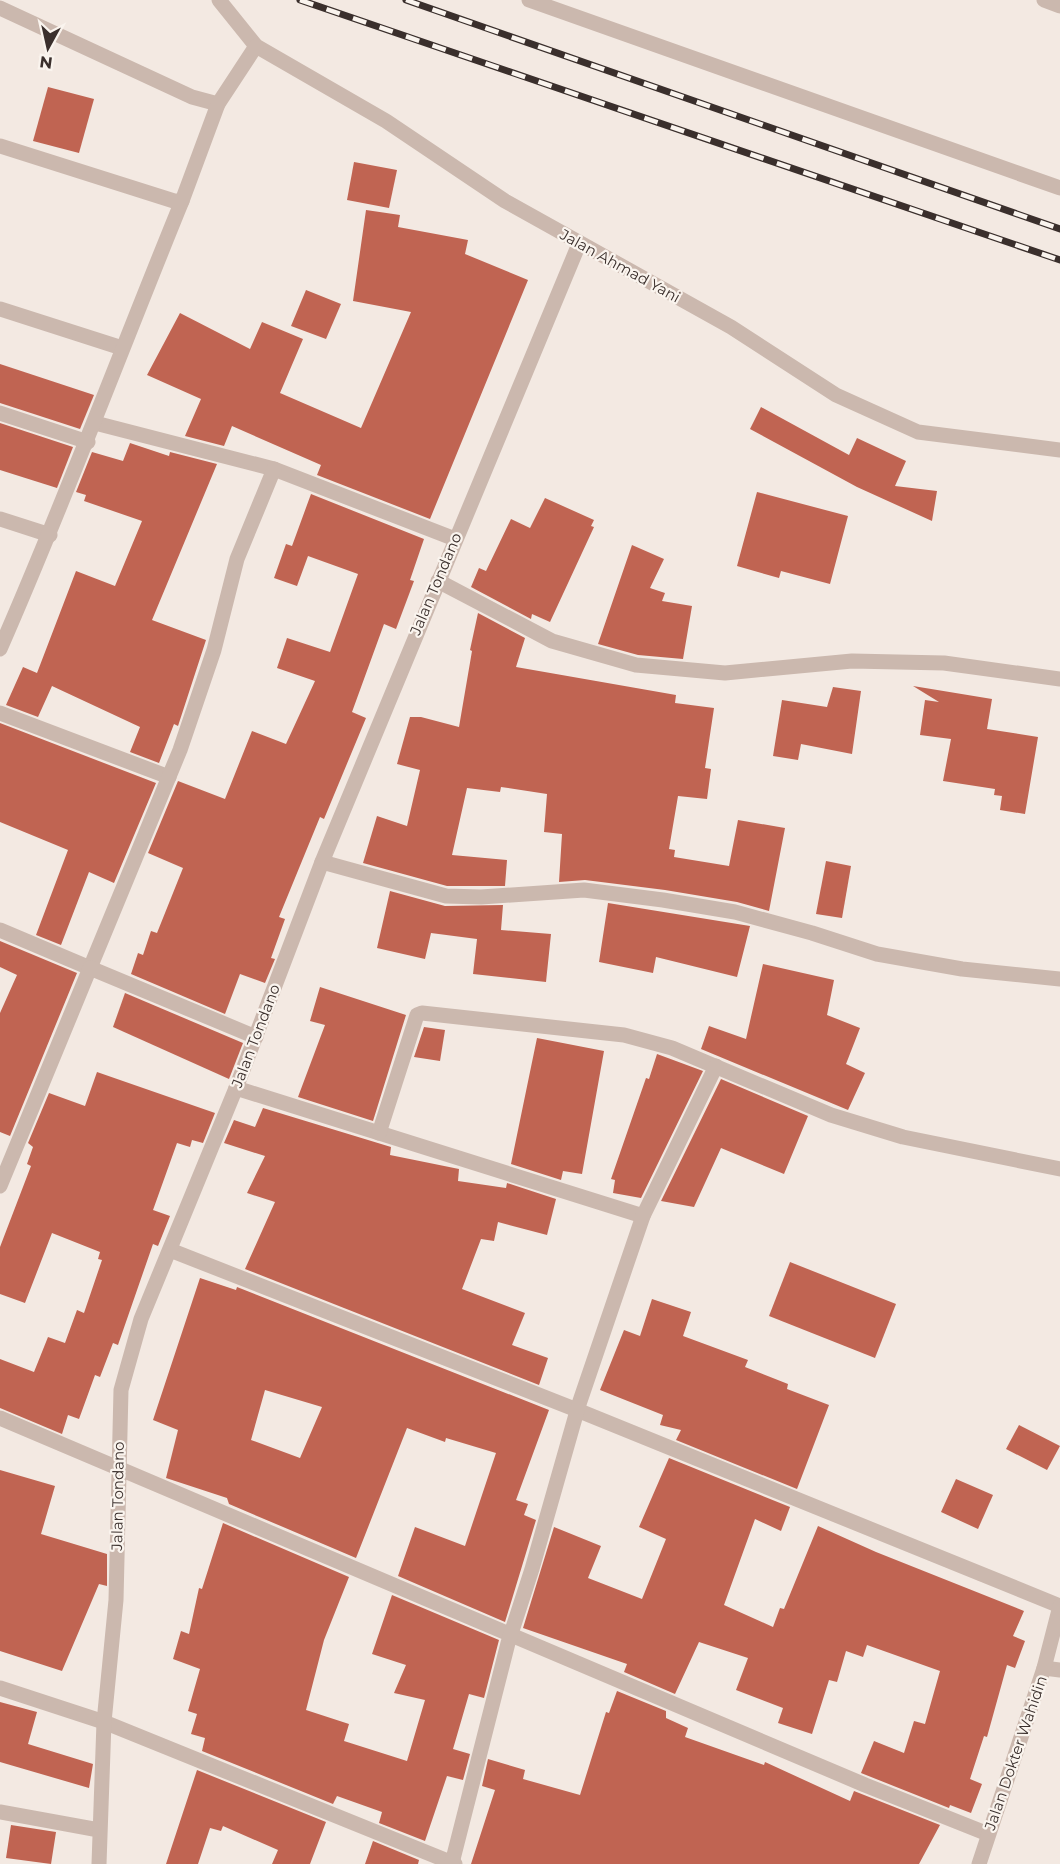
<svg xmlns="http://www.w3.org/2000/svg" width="1060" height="1864" viewBox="0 0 1060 1864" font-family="Montserrat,sans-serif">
	<rect width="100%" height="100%" fill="#f3e9e2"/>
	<g fill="#c06452" fill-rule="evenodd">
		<polygon points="48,87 94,99 79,153 33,141"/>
		<polygon points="354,162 397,170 389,208 347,200"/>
		<polygon points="366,210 400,215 398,227 468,240 465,254 528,280 430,519 317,475 321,465 232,426 224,446 185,436 201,399 147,375 180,313 250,349 262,322 303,339 280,393 361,428 411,312 353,301"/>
		<polygon points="306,290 341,304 326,339 291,326"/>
		<polygon points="0,364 94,395 80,429 0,403"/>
		<polygon points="761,407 849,455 857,438 906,461 895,486 937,491 932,521 857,487 750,429"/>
		<polygon points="0,423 73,447 57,488 0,470"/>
		<polygon points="130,443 169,456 170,452 217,464 152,620 206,640 178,726 174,724 159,763 130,752 140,727 52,686 38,717 6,705 23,667 37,673 76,571 115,586 142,521 84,501 86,495 76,492 92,452 123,461"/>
		<polygon points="757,492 848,516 830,584 781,571 779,578 737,566"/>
		<polygon points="311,494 424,539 410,580 414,581 396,629 384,624 352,712 366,718 324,819 320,817 279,917 285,919 271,958 275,959 265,983 240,974 225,1014 131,974 138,953 143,955 151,931 157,933 183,868 148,853 178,781 225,799 252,731 286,744 315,681 277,668 287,638 330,652 358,574 308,556 297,586 274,578 286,544 292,546"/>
		<polygon points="545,498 594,520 591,526 594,527 550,622 532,614 531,619 471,587 479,568 486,571 511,519 530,528"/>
		<polygon points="632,545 664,559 650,588 665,593 662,601 692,606 683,659 638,655 598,644"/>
		<polygon points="478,613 525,638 516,667 676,695 675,703 714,708 705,768 711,769 707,799 678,796 669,849 675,850 674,857 729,866 738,820 785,828 769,911 737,902 665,890 585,880 559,882 562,834 544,832 547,794 501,787 500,792 467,788 452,855 507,860 505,886 447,886 363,863 377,816 407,826 420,770 397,764 410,717 421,717 459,727 472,651 470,650"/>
		<polygon points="913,686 992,699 987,729 1038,737 1025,814 1000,810 1002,796 994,795 995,789 943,781 951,739 920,735 925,700 939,702"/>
		<polygon points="833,687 861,691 852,754 801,744 798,760 773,756 782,700 827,707"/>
		<polygon points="0,723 156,783 114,883 89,872 61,945 36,935 68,850 0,822"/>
		<polygon points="826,861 851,866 842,918 816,914"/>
		<polygon points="390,891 445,906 503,905 501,930 551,934 546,982 473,974 477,939 431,933 425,959 377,948"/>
		<polygon points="608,903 750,926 737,977 656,957 653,973 599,962"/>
		<polygon points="0,941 77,973 10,1136 0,1132 0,1013 17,975 0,967"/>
		<polygon points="763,964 834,980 827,1015 860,1028 846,1064 865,1073 848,1110 701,1049 709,1026 746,1039"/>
		<polygon points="320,987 406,1015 373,1121 298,1097 325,1025 310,1021"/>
		<polygon points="125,993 243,1043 229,1079 113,1027"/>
		<polygon points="424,1027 445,1030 440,1061 414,1057"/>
		<polygon points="537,1038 604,1051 582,1174 563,1171 561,1180 511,1164"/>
		<polygon points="657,1054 703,1071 641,1198 613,1193 615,1180 611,1179 646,1078 649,1079"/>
		<polygon points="97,1072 215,1113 203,1143 192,1140 190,1147 177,1143 153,1210 170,1216 158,1246 153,1244 118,1345 113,1343 100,1377 95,1375 79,1419 68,1415 62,1434 0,1408 0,1359 34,1372 48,1337 65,1343 77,1310 84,1313 102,1260 98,1259 100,1252 52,1233 25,1303 0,1294 0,1247 31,1166 27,1164 33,1147 28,1143 49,1093 85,1106"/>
		<polygon points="721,1079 808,1116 784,1174 721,1148 694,1207 661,1201"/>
		<polygon points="263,1108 391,1147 390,1155 459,1169 458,1181 506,1188 507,1183 556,1199 547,1235 498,1222 494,1241 481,1239 462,1289 525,1313 512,1345 548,1358 539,1385 245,1269 275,1202 247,1193 265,1156 224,1143 234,1120 255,1127"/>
		<polygon points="790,1262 896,1304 875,1358 769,1316"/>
		<path d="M200,1278L236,1290L237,1287L549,1410L516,1500L528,1504L524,1515L536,1520L505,1622L398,1576L415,1527L465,1546L496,1453L446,1438L445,1442L407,1428L356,1558L229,1504L227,1498L166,1478L178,1430L153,1420ZM265,1390L322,1407L300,1458L251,1440Z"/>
		<polygon points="652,1299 691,1312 683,1336 748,1360 745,1367 788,1384 787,1389 829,1405 797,1489 676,1440 681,1430 660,1425 663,1415 600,1390 624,1330 640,1336"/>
		<polygon points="1019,1425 1060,1446 1047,1470 1006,1449"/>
		<polygon points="669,1458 790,1507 781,1531 755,1519 724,1605 773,1627 780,1608 784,1609 818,1526 876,1552 1024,1611 1013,1636 1025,1641 1015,1668 1007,1665 987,1737 984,1736 970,1779 982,1784 971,1813 950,1805 949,1808 861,1773 874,1741 904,1753 914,1721 925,1724 940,1671 867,1645 863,1657 846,1651 837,1682 829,1680 812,1734 778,1723 783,1708 736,1690 748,1658 699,1642 675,1694 624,1672 627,1664 523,1628 554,1527 601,1546 588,1578 642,1599 666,1539 639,1527"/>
		<polygon points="0,1470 55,1486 41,1534 107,1554 107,1586 99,1584 62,1671 0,1651"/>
		<polygon points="956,1479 993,1495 978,1529 941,1512"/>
		<polygon points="223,1523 349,1577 324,1640 306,1710 349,1724 344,1741 407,1761 425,1700 394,1693 406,1665 372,1654 392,1595 499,1640 484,1698 469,1694 453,1749 470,1754 463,1780 447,1776 425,1841 379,1823 382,1812 337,1796 333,1804 202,1751 205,1738 191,1734 197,1714 188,1711 200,1669 173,1659 181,1631 189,1634 199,1588 202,1589"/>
		<polygon points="617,1691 666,1711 666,1718 688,1728 685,1737 764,1765 765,1762 850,1801 854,1791 940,1825 919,1864 471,1864 495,1790 482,1786 488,1759 525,1770 523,1779 580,1795 606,1712 609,1713"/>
		<polygon points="0,1702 37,1712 28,1744 93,1764 89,1788 0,1762"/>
		<polygon points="197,1770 326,1822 310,1864 272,1864 278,1850 223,1826 221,1831 210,1828 198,1864 166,1864"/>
		<polygon points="11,1825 56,1832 51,1864 6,1858"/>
		<polygon points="373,1841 419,1860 418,1864 365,1864"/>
	</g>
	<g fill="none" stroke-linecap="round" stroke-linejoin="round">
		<polyline stroke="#cbb8ae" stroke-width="15" points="0,1812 99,1830"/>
		<g stroke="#cbb8ae" stroke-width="15">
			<polyline points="529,0 1060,188"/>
			<polyline points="1044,0 1060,6"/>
			<polyline points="0,8 192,97 218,104"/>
			<polyline points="0,309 122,348"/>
			<polyline points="0,413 88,442"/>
			<polyline points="95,423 274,469 455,539"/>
			<polyline points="0,519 50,535"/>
			<polyline points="438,581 552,641 636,665 725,673 852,661 944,663 1060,679"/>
			<path d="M0,649C65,501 121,350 182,201"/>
			<polyline points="0,713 169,777"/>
			<polyline points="322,862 446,896 481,897 584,890 663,900 735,912 812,933 877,954 962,969 1060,979"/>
			<polyline points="0,930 90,968 180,750 214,650 237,559 274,469"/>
			<polyline points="236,1088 643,1216"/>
			<polyline points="379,1133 417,1015 422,1013 624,1035 672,1048 831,1115 903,1137 1060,1169"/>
			<polyline points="0,1186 90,968 256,1037"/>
			<polyline points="170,1250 577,1410 1060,1606"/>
			<polyline points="0,1418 865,1785 988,1834"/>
			<polyline points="1044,1668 1060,1670"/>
			<polyline points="0,1688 104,1722 455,1864"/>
			<polyline points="452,1863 508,1643 532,1569 579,1404 643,1216 716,1066"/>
		</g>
		<g stroke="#cbb8ae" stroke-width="15">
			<polyline points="219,0 256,46 386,121 505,201 731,327 836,395 918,432 1060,450"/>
			<polyline points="0,146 174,201 182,201 218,104 256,46"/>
			<polyline points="99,1864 104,1722 116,1600 121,1390 141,1319 236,1088 322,862 579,244"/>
			<polyline points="979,1864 1044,1668 1060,1606"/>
		</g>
		<defs>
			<g id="rail">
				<polyline points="300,0 1060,260"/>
				<polyline points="406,0 1060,229"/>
			</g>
		</defs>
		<use href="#rail" stroke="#3a2f2c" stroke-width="7"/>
		<use href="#rail" stroke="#faf4ee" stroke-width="4.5" stroke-dasharray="14" stroke-linecap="butt"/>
	</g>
	<g text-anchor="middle" stroke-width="4.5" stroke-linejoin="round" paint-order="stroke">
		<g font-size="15" fill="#3a2f2c" stroke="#faf4ee">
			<text transform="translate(620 266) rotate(29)" y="5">Jalan Ahmad Yani</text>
			<text transform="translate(436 584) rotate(-67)" y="5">Jalan Tondano</text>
			<text transform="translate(256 1036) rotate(-69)" y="5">Jalan Tondano</text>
			<text transform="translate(118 1496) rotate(-89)" y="5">Jalan Tondano</text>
			<text transform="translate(1016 1753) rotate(-71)" y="5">Jalan Dokter Wahidin</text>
		</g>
	</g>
	<g transform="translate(48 48) rotate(188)" stroke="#faf4ee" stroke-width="4.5" paint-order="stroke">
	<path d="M0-4.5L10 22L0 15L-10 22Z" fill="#3a2f2c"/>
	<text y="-9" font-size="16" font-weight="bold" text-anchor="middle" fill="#3a2f2c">N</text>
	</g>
</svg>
